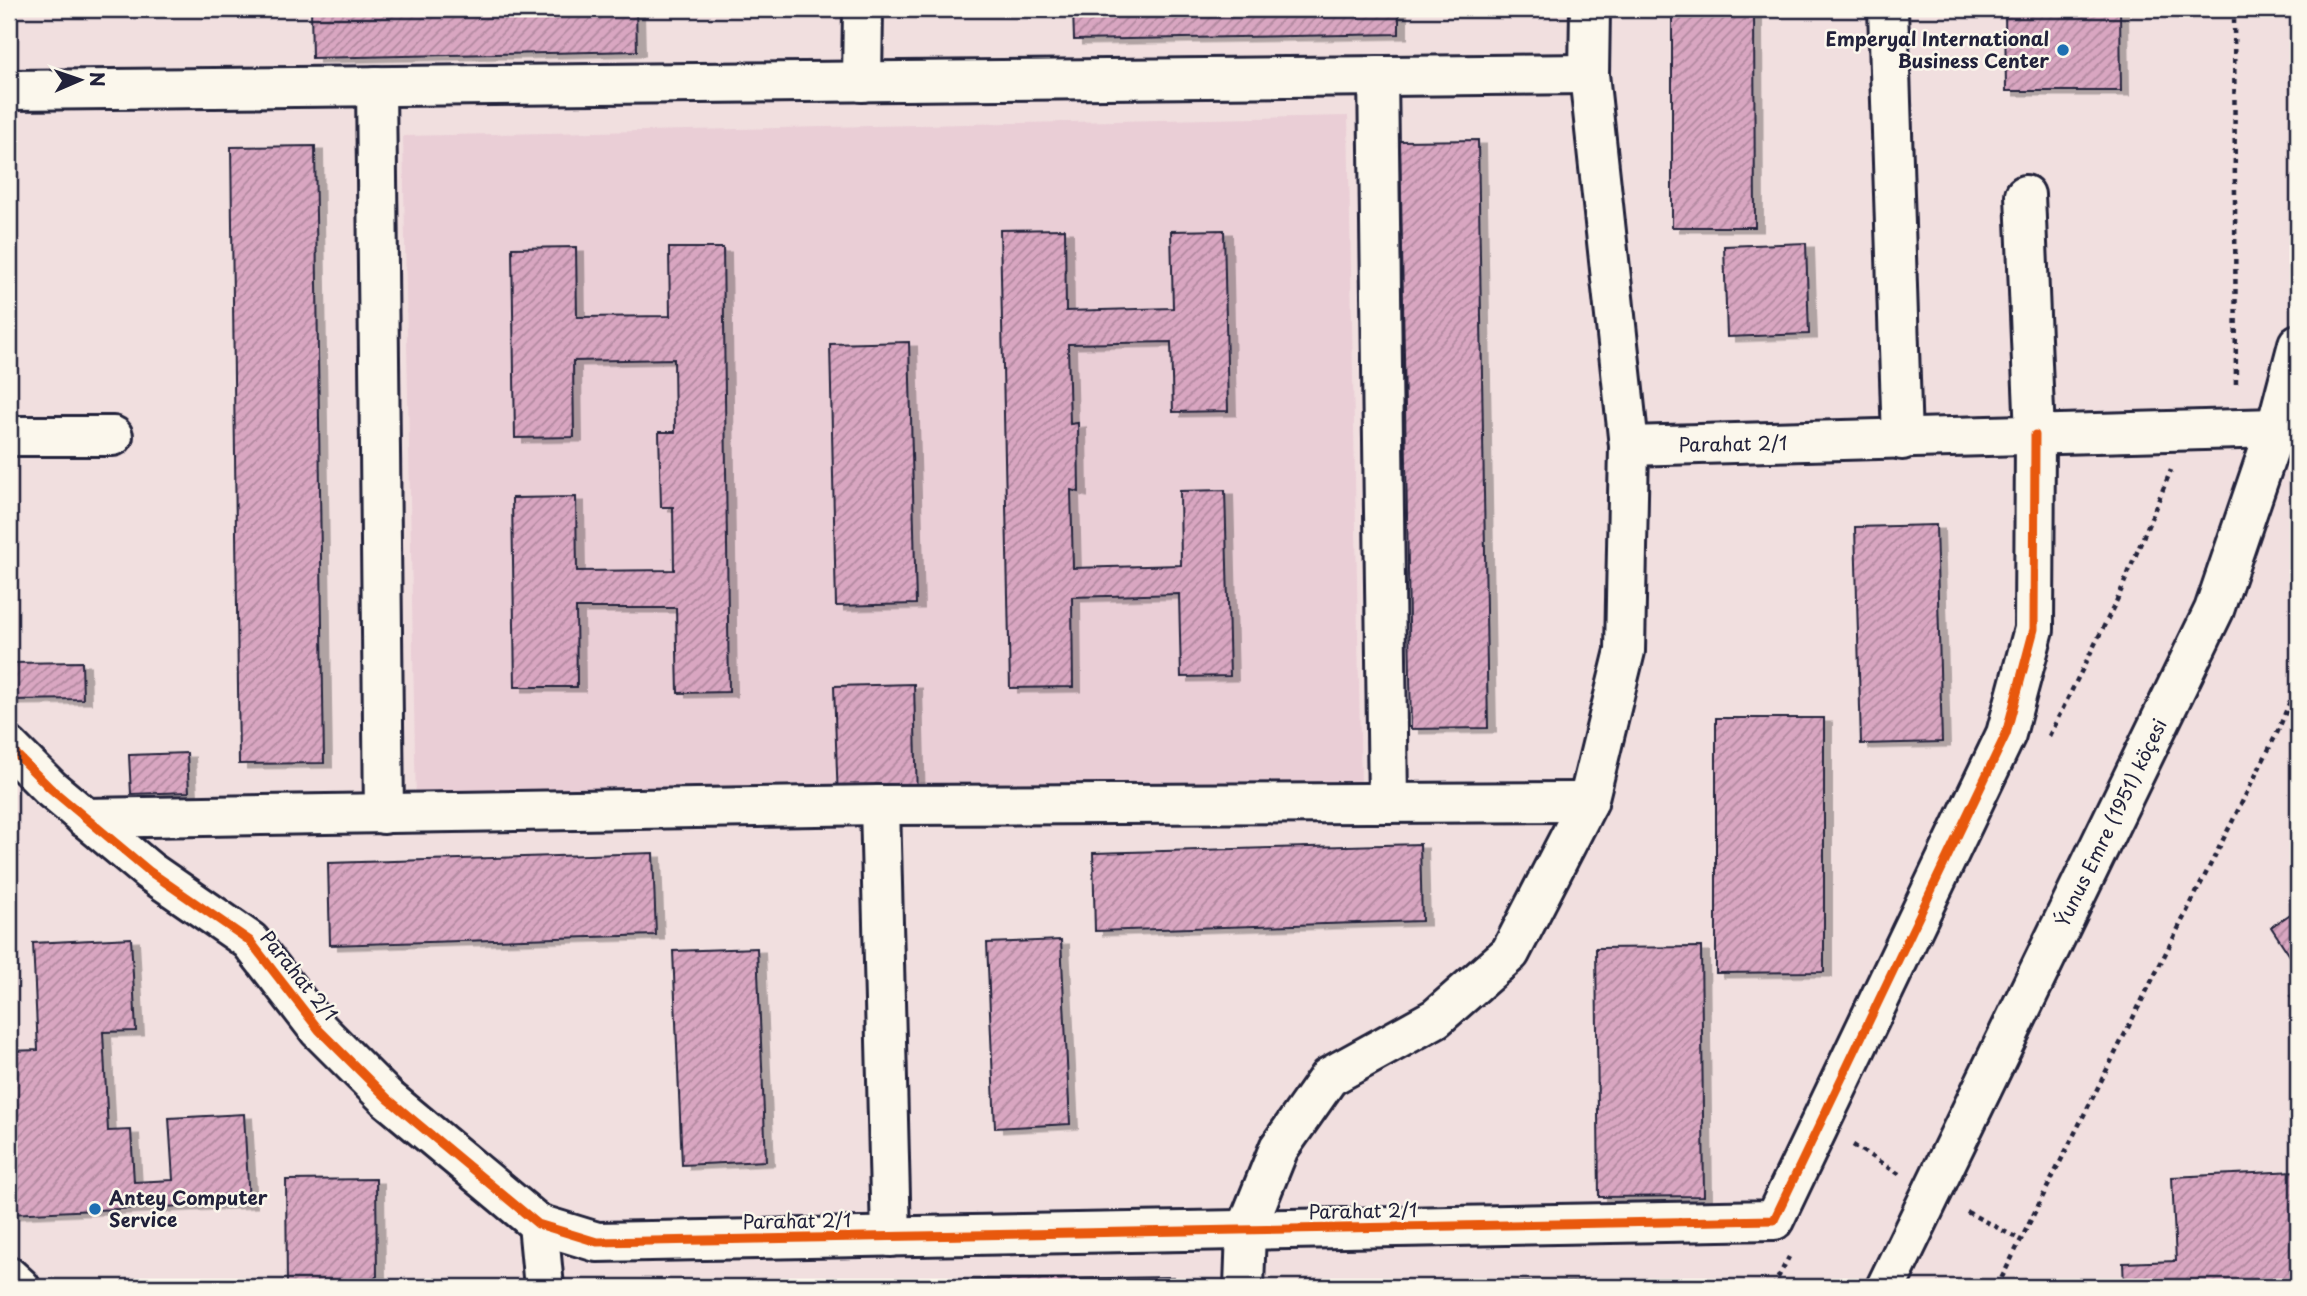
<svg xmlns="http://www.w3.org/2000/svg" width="2307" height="1296" viewBox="0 0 2307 1296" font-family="'Playpen Sans',sans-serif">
	<defs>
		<pattern id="building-hatch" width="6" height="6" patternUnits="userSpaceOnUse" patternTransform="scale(1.75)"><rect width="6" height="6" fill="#d9a6c1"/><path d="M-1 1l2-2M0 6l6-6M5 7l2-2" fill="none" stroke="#b0879e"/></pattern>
		<filter id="shadow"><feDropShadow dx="8" dy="4.5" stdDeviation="0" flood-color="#0004"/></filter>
	</defs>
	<rect width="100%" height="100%" fill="#f1dfdf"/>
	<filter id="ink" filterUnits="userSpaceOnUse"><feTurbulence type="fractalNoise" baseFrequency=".0143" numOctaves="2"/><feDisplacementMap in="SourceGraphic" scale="14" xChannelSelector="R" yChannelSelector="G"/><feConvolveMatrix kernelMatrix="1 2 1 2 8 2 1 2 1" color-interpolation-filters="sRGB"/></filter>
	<g filter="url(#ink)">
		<polygon fill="#eaced6" points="1348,116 1361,788 416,807 403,136"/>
		<g fill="url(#building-hatch)" stroke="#22223b" stroke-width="2" filter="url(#shadow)">
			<polygon points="311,9 636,9 637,51 312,58"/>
			<polygon points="1073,9 1399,9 1399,34 1074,40"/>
			<polygon points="1672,9 1754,9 1755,227 1672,227"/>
			<polygon points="2005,9 2120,9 2121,91 2006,91"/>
			<polygon points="1478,140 1488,728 1411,729 1400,141"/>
			<polygon points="315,146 324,763 239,764 231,147"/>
			<polygon points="1065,229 1066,311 1173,308 1171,231 1224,230 1228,411 1173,412 1171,342 1068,344 1070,424 1078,423 1079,492 1071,490 1073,568 1181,565 1180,491 1225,490 1230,676 1181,677 1179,594 1072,597 1073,687 1010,688 1000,230"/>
			<polygon points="1806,243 1809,334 1727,337 1724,246"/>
			<polygon points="576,247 577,317 670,316 669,248 723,248 729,692 678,693 676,608 576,608 577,687 515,687 512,498 576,497 577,571 674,570 673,507 661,507 659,432 675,432 674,359 573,361 574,437 515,438 512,248"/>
			<polygon points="909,342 916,604 836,606 830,344"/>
			<polygon points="1936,525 1942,742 1861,744 1855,527"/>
			<polygon points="82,662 83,699 9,700 9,663"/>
			<polygon points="914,684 917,800 838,802 834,686"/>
			<polygon points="1716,718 1824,718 1824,972 1716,973"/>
			<polygon points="187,753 189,792 131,794 129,755"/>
			<polygon points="1420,844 1422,921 1095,931 1093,853"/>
			<polygon points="653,853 656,935 330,945 328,863"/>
			<polygon points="2298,909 2298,968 2271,927"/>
			<polygon points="131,938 136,1031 103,1032 108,1131 131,1130 134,1182 173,1180 169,1118 244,1114 249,1203 9,1214 9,1051 38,1050 33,943"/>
			<polygon points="1061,940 1070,1124 995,1128 987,943"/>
			<polygon points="1701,947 1704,1196 1599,1197 1596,948"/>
			<polygon points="757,948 766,1161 682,1165 673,951"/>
			<polygon points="2298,990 2298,1009 2290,996"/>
			<polygon points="2298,1171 2298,1287 2124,1287 2123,1263 2176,1261 2172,1177"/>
			<polygon points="376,1179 377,1276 365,1287 287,1287 286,1180"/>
			<polygon points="1173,1277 1173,1287 593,1287 593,1286"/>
			<polygon points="1623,1281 1623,1287 1283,1287 1283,1285"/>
		</g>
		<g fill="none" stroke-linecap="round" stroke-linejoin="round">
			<defs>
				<g id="minor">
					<polyline points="1888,9 1902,440"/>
					<polyline points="1378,76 1388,803"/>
					<polyline points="862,82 863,9"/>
					<polyline points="376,86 384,814"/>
					<polyline points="9,90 1589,74"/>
					<polyline points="9,436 113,436"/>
					<polyline points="1629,446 2276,428"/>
					<polyline points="9,747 50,788 149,871 250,941 319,1030 388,1099 538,1224 597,1242 1774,1220 2006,734 2034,629 2035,435 2025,195"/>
					<polyline points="880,805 891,1237"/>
					<polyline points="85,818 880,805 1588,802"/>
					<polyline points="538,1224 544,1287"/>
					<polyline points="9,1277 20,1287"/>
					<polyline points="1244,1287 1246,1230 1279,1148 1329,1077 1436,1018 1510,953 1588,802 1625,651 1629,446 1589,74 1590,9"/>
					<polyline points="1886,1287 2214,610 2276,428 2298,344"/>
				</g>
			</defs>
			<use href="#minor" stroke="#22223b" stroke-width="44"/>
			<g stroke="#22223b" stroke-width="4.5" stroke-dasharray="5 5" stroke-linecap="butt">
				<polyline points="2234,9 2236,389"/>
				<polyline points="2049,736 2118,598 2171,470"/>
				<polyline points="1853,1145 1899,1174"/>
				<polyline points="1967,1212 2021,1240"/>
				<polyline points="1773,1287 1789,1257"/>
				<polyline points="1997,1287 2278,731 2298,681"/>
			</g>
			<use href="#minor" stroke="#fbf7ec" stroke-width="38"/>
			<defs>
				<polyline id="cycleway" points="9,747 50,788 149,871 250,941 319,1030 388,1099 538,1224 597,1242 1774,1220 2006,734 2034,629 2035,435"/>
			</defs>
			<use href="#cycleway" stroke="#fbf7ec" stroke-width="13"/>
			<use href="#cycleway" stroke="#e8590c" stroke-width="9"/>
		</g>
	</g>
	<g fill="#1f6fb2" stroke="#fbf7ec" stroke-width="2.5">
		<circle cx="2063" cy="50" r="7"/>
		<circle cx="95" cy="1209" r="7"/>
	</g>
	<g text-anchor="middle" stroke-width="5" stroke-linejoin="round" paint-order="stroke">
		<g font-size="19" font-weight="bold" fill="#22223b" stroke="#fbf7ec" text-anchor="end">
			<text x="2049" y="46">Emperyal International<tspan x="2049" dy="22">Business Center</tspan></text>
			<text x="109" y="1205" text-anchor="start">Antey Computer<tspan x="109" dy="22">Service</tspan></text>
		</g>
		<g font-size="19" fill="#22223b" stroke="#fbf7ec">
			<text transform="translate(1733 444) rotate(-1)" y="7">Parahat 2/1</text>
			<text transform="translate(2111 823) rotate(-64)" y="7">Ýunus Emre (1951) köçesi</text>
			<text transform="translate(299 976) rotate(51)" y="7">Parahat 2/1</text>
			<text transform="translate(1363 1211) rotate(-1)" y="7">Parahat 2/1</text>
			<text transform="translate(797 1221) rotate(-1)" y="7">Parahat 2/1</text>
		</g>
	</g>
	<rect width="2307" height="1296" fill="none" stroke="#fbf7ec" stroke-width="35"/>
	<rect x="18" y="18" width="2272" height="1261" fill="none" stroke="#22223b" stroke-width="2.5" filter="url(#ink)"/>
	<g transform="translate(80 80) rotate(88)" stroke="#fbf7ec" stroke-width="5" paint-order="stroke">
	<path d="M0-5L12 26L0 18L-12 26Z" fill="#22223b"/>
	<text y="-10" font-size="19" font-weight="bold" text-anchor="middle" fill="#22223b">N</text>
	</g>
</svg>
